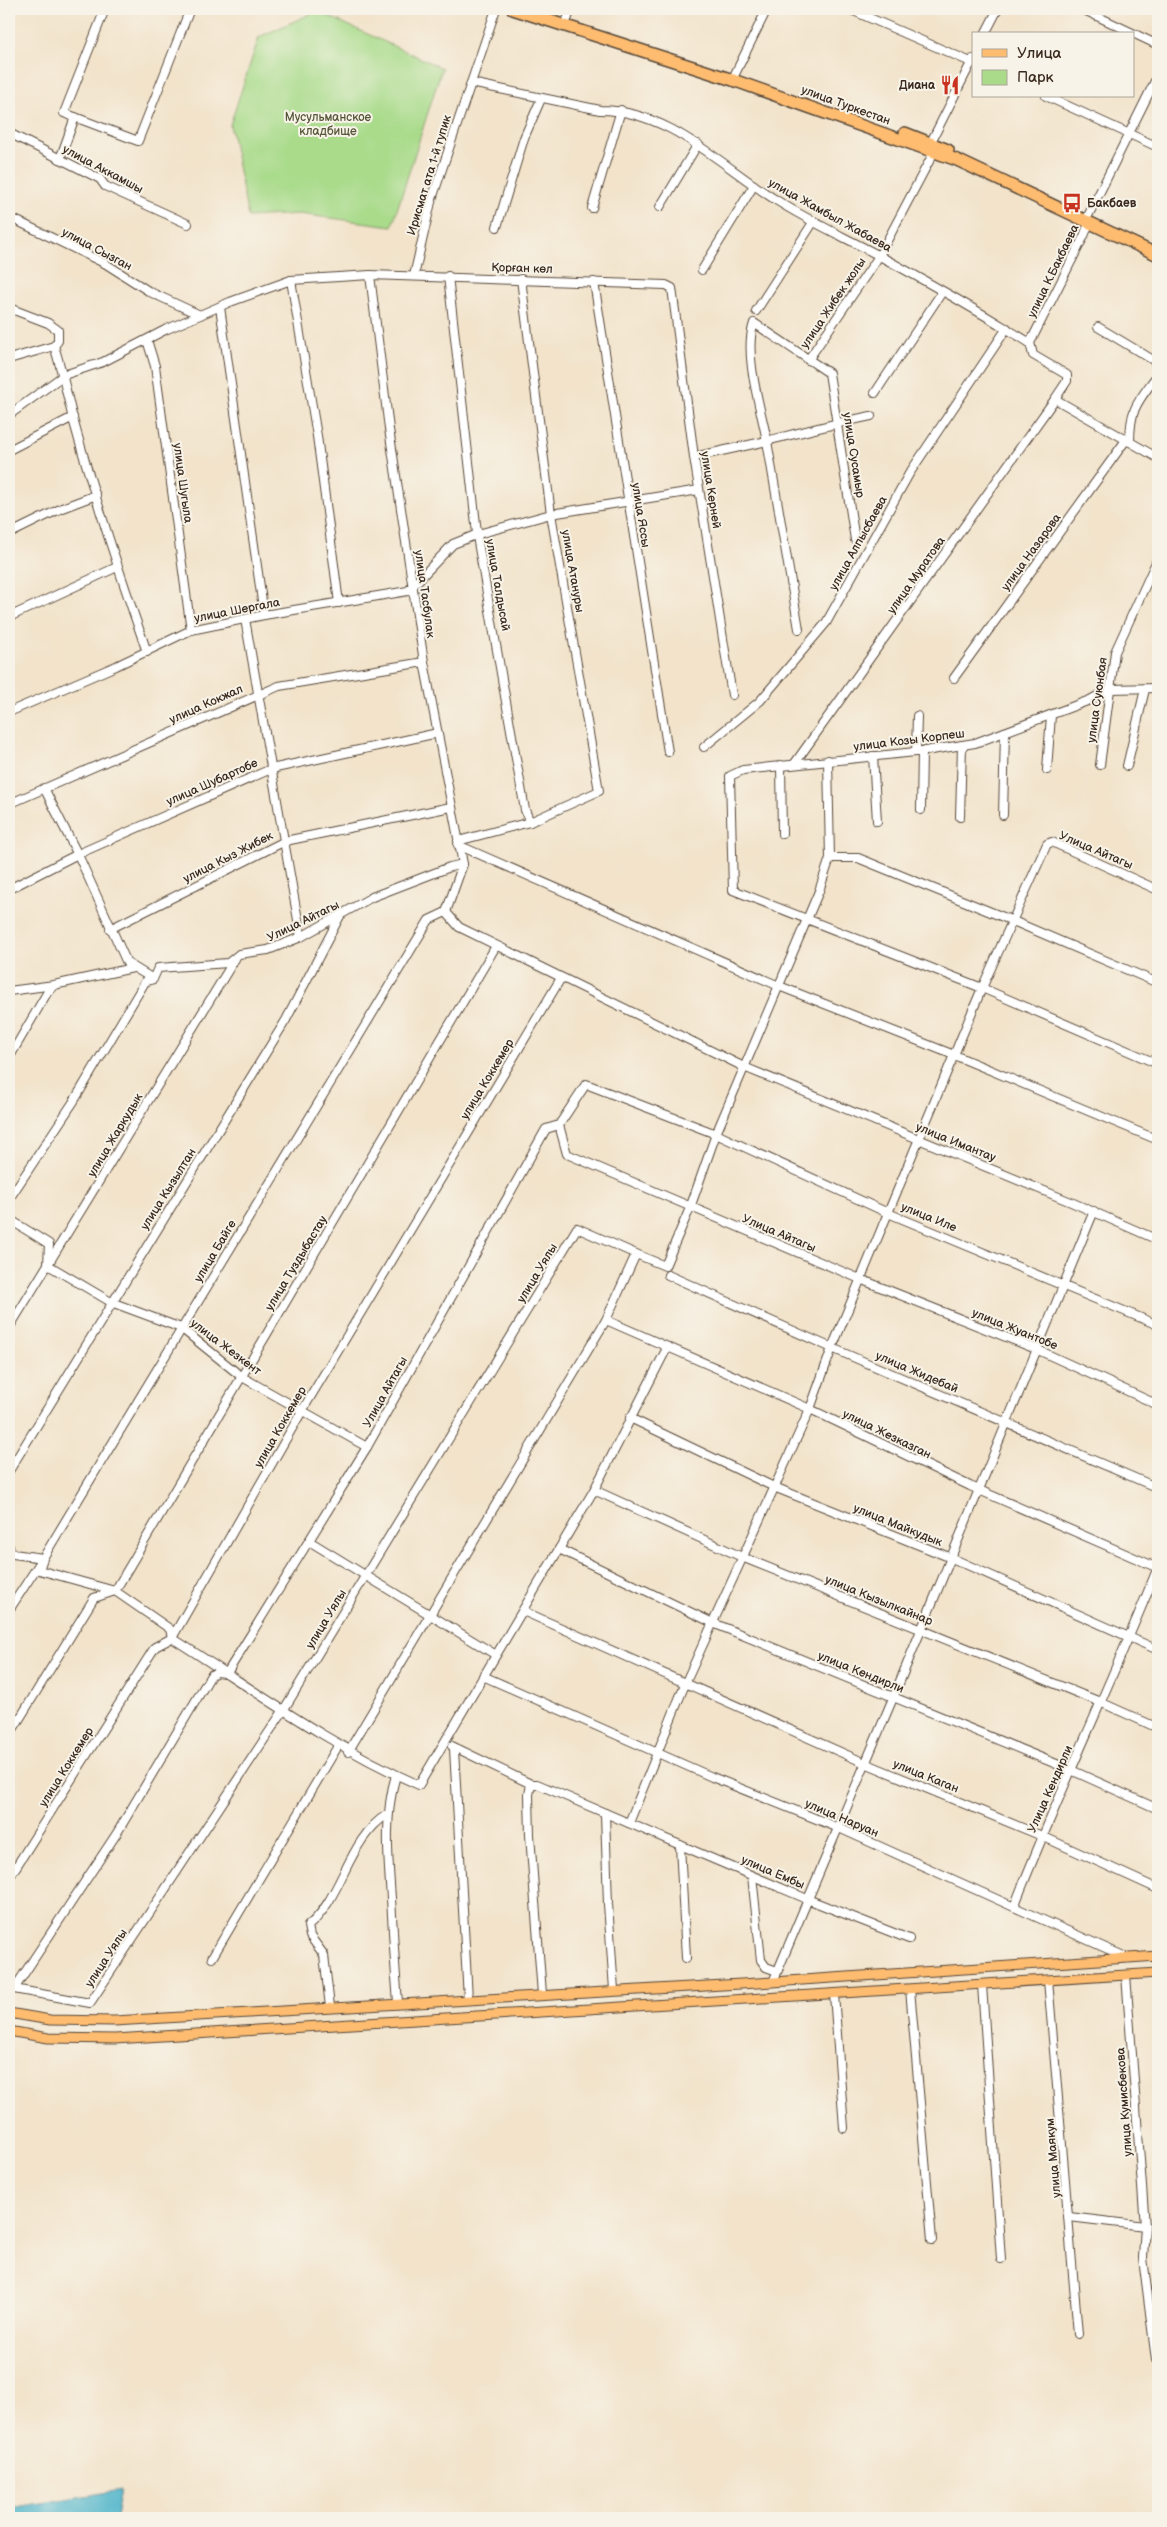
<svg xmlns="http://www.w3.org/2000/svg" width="1167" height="2527" viewBox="0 0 1167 2527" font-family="'Balsamiq Sans',sans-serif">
	<rect width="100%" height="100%" fill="#f7f3e8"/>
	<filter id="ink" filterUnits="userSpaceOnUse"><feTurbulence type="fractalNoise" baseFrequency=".02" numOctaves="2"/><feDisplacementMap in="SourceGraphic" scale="10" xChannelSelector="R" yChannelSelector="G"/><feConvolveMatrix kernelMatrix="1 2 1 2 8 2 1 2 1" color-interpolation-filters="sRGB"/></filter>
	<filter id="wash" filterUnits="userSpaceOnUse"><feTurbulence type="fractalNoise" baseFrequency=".0096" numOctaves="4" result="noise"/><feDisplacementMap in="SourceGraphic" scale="20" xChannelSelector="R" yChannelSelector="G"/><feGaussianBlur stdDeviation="1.12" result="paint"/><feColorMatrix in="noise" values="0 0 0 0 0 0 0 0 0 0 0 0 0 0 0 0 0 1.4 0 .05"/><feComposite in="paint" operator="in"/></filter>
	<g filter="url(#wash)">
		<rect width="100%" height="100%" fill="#f2e3ca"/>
		<polygon fill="#a9db8b" stroke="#728254" points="317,11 442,68 392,226 299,214 248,217 230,125 259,37"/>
		<polygon fill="#4bb3c9" stroke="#436e74" points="121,2490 116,2518 9,2518 9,2508"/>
	</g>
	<g filter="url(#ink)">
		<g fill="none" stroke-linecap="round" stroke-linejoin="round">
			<defs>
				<g id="minor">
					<polyline points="105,9 64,113 138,141 190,9"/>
					<path d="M496,9L471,83L600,110C669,110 720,165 776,200C807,220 842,236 876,254C928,282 980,312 1030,343L1033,355L1067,375V381L1055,399L1158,458"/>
					<polyline points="849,9 973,63"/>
					<polyline points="1082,9 1158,45"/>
					<polyline points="567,20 571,9"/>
					<polyline points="985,34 998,9"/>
					<polyline points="735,74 767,9"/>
					<polyline points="1046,96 1158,147"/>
					<polyline points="9,133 100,179 105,186 188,224"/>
					<polyline points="931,142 973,59"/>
					<polyline points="60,159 75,117"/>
					<polyline points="660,207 698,144"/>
					<polyline points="592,208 621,110"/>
					<polyline points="9,217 106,264 150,292 200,315"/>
					<polyline points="497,227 524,138 541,99"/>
					<polyline points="702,270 754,185"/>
					<polyline points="370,275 389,429 424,662 463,864 446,912"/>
					<polyline points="414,276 431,202 471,83"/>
					<polyline points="448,276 478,542 525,810 530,822 458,841"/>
					<polyline points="521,279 551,514 599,791 530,822"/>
					<polyline points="291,280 317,436 339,603"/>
					<polyline points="594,282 668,752"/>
					<polyline points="220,307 264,615"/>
					<path d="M9,308L48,323L58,330V341L54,346C62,370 67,395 73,419C95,498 120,575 147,652"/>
					<polyline points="756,311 814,221"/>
					<polyline points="1098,327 1158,363"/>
					<polyline points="147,340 155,366 191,630"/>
					<polyline points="1030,343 1084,236 1088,226 1086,220 1158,75"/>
					<polyline points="9,359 54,346"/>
					<polyline points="808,360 879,256 934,152"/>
					<polyline points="875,393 942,292"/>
					<polyline points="9,415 64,375 103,362 165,330 230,302 291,280 370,275 666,285 672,288 694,457 732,695"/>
					<path d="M1130,442C1130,407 1138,402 1158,374"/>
					<polyline points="9,450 73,417"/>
					<polyline points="694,457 767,441 799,629"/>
					<polyline points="9,534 62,508 96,495"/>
					<path d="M855,540L829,373L754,323C743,354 761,409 767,441C802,432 836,423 871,416"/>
					<polyline points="9,617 117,567"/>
					<polyline points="245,619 301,937"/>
					<polyline points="954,678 1126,440"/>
					<polyline points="1158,688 1110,689 1090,700 975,743 925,751 743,770 730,776 733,890 982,988 1158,1064"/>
					<polyline points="9,712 116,666 191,630 264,615 408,591 453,544 478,534 551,514 699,490"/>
					<polyline points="704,747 760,701 826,623 909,474 1007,328"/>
					<polyline points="916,752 917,716"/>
					<polyline points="873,756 877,821"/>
					<polyline points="795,763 1055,399"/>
					<polyline points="781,765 782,834"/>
					<polyline points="1100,765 1115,652 1158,558"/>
					<polyline points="1127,766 1145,689"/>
					<polyline points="1047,770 1051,715"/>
					<polyline points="44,788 80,859 127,963 153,979 158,968 228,963 239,954 268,950 301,937 372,897 450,867 463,864"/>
					<polyline points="9,804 279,686 424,662"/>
					<polyline points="921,810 922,751"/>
					<polyline points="1003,815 1005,732"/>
					<polyline points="960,817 962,745"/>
					<polyline points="458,845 779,986 954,1055 1158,1140"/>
					<polyline points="830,858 858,858 1013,921 1158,983"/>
					<polyline points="9,889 78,854 271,769 438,733"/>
					<polyline points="1158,890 1052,842 1047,844 982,988 888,1213 1158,1325"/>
					<polyline points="446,912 459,927 744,1067 1071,1202 1158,1240"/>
					<polyline points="110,929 285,841 451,807"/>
					<polyline points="9,991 54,985 133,968"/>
					<polyline points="9,1058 47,993 54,985"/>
					<polyline points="559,1125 567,1154 860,1279 1036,1349 1158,1405"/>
					<polyline points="9,1199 74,1101 145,982 153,979"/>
					<polyline points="9,1219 49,1244 48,1265 111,1302 181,1328 242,1377 367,1447"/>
					<polyline points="668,1275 832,1348 1158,1488"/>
					<polyline points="606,1320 810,1409 970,1486 1158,1568"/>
					<polyline points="9,1328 235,959"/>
					<polyline points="630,1418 774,1487 954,1559 1158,1650"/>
					<polyline points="9,1471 286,1020 340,916"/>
					<polyline points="594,1490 742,1557 1100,1702 1158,1728"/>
					<polyline points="309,1541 496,1655"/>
					<polyline points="9,1547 13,1554 43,1558 39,1570 115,1591 496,946"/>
					<polyline points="559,1549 713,1623 1071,1770 1158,1809"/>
					<polyline points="9,1610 43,1558 429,920 446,912"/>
					<polyline points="523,1611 865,1763 1042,1836 1158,1889"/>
					<polyline points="227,1673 367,1447 546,1129 559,1125 586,1084 716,1134 690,1208 665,1266 636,1254 606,1320 348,1752"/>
					<polyline points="483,1676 712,1777 839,1828 1014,1907"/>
					<path d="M9,1736L94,1598L115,1591L170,1629L172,1638C253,1689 330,1746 419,1785L594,1490L667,1348"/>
					<polyline points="452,1746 531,1784"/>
					<polyline points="454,1749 468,1999"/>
					<path d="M396,1775C384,1815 388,1857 391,1898C393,1933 395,1968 398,2002"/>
					<polyline points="605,1813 608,1904 614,1990"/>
					<polyline points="629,1823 685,1684 810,1409 832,1348 888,1213 716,1134 819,891 830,858 828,760"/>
					<polyline points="680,1845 686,1958"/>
					<polyline points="752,1876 761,1960 766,1967 777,1971"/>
					<polyline points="9,1878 155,1647 172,1638 302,1411 561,978"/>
					<polyline points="212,1958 338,1746"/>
					<path d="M1128,1958L1014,1907C1059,1792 1112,1681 1158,1567"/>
					<polyline points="1126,1975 1145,2226 1143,2258 1156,2360"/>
					<polyline points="1048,1980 1078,2334"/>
					<polyline points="773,1982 893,1698 1094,1211"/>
					<polyline points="982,1985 1001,2259"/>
					<polyline points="11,1989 14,1989 117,1833 211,1675 217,1672 225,1673"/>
					<polyline points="14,1989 90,2003 283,1711 577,1228 636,1254"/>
					<polyline points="910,1989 932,2240"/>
					<polyline points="542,1994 530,1835 529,1795 531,1784 537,1784 807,1899 909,1939"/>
					<polyline points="834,1994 844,2128"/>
					<path d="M330,2007L324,1955L310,1936L308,1926C342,1899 348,1838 388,1814"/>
					<polyline points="1069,2217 1145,2226"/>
				</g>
				<g id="major">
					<polyline points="9,2013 50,2020 114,2021 773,1982 1158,1956"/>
					<polyline points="9,2031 48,2038 115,2039 1158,1973"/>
				</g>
				<g id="highway">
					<polyline points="513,9 733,80 957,160 1158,255"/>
					<polyline points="905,133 948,150"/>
				</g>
			</defs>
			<use href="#minor" stroke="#564638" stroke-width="10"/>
			<use href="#major" stroke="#564638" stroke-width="11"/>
			<use href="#highway" stroke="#564638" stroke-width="14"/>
			<use href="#minor" stroke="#fff" stroke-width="8"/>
			<use href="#major" stroke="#fdbc70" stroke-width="9"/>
			<use href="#highway" stroke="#fdbc70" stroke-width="11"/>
		</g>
	</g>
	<defs>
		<symbol id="restaurant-bare" viewBox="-9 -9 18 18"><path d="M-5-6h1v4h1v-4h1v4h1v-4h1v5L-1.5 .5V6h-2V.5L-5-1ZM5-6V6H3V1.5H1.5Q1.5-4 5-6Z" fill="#c8321e" stroke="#f7f3e8" stroke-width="2.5" paint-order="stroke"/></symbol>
		<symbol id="bus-bare" viewBox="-9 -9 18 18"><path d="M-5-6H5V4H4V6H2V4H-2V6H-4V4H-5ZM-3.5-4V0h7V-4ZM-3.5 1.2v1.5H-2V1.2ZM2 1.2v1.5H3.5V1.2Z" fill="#c8321e" stroke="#f7f3e8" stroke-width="2.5" paint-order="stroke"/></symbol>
	</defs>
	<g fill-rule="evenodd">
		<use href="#restaurant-bare" x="936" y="71" width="28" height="28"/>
		<use href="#bus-bare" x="1058" y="189" width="28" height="28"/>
	</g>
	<g text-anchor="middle" stroke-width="4" stroke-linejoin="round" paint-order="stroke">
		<g font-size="12" font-weight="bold" fill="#3b2a1e" stroke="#f7f3e8" text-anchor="end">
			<text x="935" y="89">Диана</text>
			<text x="1087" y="207" text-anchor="start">Бакбаев</text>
		</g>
		<g font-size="12" fill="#3b2a1e" stroke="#f7f3e8">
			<text transform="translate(846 105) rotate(20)" y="4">улица Туркестан</text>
			<text transform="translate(103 169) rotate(28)" y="4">улица Аккамшы</text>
			<text transform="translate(429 175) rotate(-73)" y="4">Ирисмат ата 1-й тупик</text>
			<text transform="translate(830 215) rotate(29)" y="4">улица Жамбыл Жабаева</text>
			<text transform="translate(97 249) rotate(28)" y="4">улица Сызган</text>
			<text transform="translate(522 268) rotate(2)" y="4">Қорған көл</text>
			<text transform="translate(1053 271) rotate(-64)" y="4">улица К.Бакбаева</text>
			<text transform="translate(833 303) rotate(-56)" y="4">улица Жибек жолы</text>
			<text transform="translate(854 455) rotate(81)" y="4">улица Сусамыр</text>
			<text transform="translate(183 483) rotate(82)" y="4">улица Шугыла</text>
			<text transform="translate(711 490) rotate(81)" y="4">улица Керней</text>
			<text transform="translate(641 515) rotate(81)" y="4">улица Яссы</text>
			<text transform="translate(858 543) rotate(-61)" y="4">улица Алпысбаева</text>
			<text transform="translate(1031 552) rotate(-54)" y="4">улица Назарова</text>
			<text transform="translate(573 571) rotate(80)" y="4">улица Атануры</text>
			<text transform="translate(916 575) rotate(-55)" y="4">улица Муратова</text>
			<text transform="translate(498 585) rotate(80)" y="4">улица Талдысай</text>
			<text transform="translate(425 594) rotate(82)" y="4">улица Тасбулак</text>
			<text transform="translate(237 610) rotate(-11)" y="4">улица Шергала</text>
			<text transform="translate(1097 700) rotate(-82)" y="4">улица Суюнбая</text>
			<text transform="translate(206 704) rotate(-24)" y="4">улица Кокжал</text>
			<text transform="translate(909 740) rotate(-7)" y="4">улица Козы Корпеш</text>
			<text transform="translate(212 782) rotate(-24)" y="4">улица Шубартобе</text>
			<text transform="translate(1096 850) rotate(23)" y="4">Улица Айтагы</text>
			<text transform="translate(228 857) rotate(-27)" y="4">улица Кыз Жибек</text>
			<text transform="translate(303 921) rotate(-26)" y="4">Улица Айтагы</text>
			<text transform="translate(487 1079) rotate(-59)" y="4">улица Коккемер</text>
			<text transform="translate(115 1135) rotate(-59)" y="4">улица Жаркудык</text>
			<text transform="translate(956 1142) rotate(22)" y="4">улица Имантау</text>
			<text transform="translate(168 1189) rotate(-58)" y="4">улица Кызылтан</text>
			<text transform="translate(929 1217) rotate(22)" y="4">улица Иле</text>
			<text transform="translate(779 1233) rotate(23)" y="4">Улица Айтагы</text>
			<text transform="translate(215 1251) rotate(-59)" y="4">улица Байге</text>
			<text transform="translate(296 1263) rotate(-59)" y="4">улица Туздыбастау</text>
			<text transform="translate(537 1273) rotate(-59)" y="4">улица Уялы</text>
			<text transform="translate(1015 1329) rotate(22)" y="4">улица Жуантобе</text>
			<text transform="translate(226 1347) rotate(37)" y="4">улица Жезкент</text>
			<text transform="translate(917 1372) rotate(23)" y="4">улица Жидебай</text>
			<text transform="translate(385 1392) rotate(-61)" y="4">Улица Айтагы</text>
			<text transform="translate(280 1427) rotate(-60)" y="4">улица Коккемер</text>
			<text transform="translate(887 1434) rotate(26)" y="4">улица Жезказган</text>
			<text transform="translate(898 1525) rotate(22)" y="4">улица Майкудык</text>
			<text transform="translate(879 1600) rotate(22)" y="4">улица Кызылкайнар</text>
			<text transform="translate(326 1619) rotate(-59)" y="4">улица Уялы</text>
			<text transform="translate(861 1672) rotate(22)" y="4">улица Кендирли</text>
			<text transform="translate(66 1767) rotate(-58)" y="4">улица Коккемер</text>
			<text transform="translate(926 1776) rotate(22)" y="4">улица Каган</text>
			<text transform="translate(1050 1789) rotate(-66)" y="4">Улица Кендирли</text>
			<text transform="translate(842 1818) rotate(23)" y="4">улица Наруан</text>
			<text transform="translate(773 1872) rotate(23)" y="4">улица Ембы</text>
			<text transform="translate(106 1958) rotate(-57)" y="4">улица Уялы</text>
			<text transform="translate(1124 2102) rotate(-94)" y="4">улица Кумисбекова</text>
			<text transform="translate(1053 2158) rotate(-95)" y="4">улица Маякум</text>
		</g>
		<g font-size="12" fill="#565639" stroke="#f7f3e8">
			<text x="328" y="121">Мусульманское<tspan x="328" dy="14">кладбище</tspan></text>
		</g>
	</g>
	<rect width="1167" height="2527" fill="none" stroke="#f7f3e8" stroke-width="30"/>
	<rect x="972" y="32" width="162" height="65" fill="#f7f3e8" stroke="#aca397"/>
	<rect x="982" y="49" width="25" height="8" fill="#fdbc70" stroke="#aca397"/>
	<text x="1017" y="58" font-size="15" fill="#3b2a1e">Улица</text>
	<rect x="982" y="70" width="25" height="15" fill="#a9db8b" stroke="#aca397"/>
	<text x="1017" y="82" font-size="15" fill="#3b2a1e">Парк</text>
</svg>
